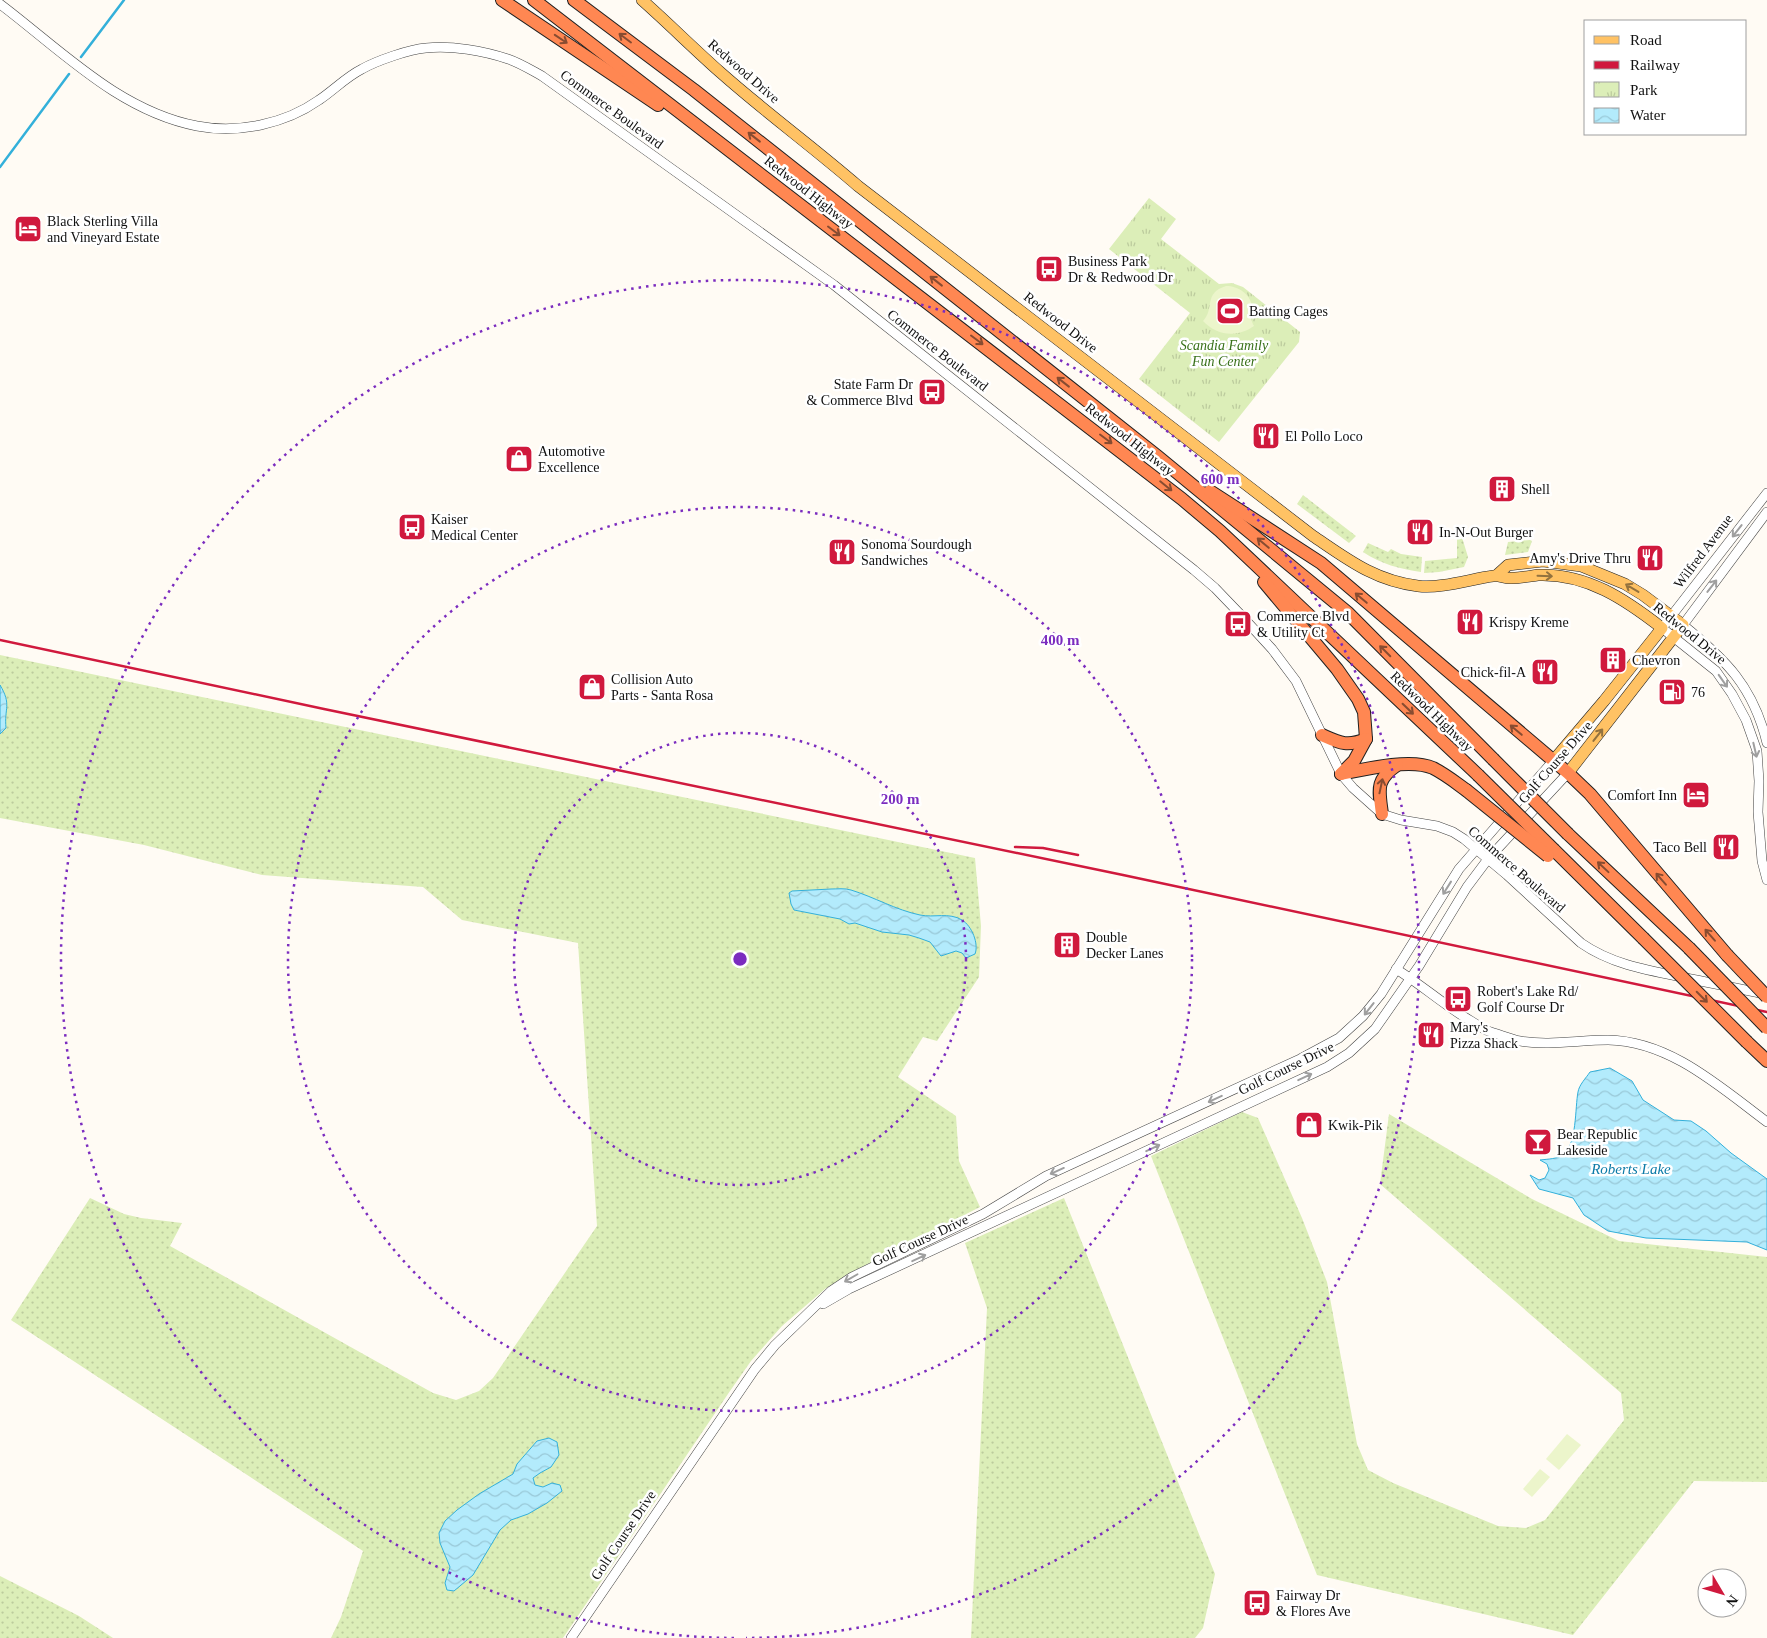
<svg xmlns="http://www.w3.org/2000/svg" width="1767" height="1638" viewBox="0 0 1767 1638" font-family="Georgia,serif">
	<defs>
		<pattern id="grass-dots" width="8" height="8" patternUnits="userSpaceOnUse" patternTransform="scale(1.25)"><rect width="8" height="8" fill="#dceeb8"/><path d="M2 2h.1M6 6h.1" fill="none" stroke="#bccb9d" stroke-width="1.8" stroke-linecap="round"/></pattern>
		<pattern id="park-tufts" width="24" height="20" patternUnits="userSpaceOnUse" patternTransform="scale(1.25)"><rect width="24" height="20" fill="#dceeb8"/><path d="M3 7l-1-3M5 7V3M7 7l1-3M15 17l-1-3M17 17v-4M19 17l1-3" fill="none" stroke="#bccb9d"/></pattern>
		<pattern id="water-waves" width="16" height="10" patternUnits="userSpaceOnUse" patternTransform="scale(1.25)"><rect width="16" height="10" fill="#b3ebfc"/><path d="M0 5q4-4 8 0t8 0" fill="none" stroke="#99c8d7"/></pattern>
	</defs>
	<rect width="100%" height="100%" fill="#fffbf4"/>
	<g fill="url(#grass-dots)">
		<polygon points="1303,495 1356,536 1349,543 1297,504"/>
		<polygon points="1461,534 1468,557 1464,567 1439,572 1424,573 1425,561 1457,558 1457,536"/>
		<polygon points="1530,540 1532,541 1528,552 1505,555 1508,542"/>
		<path d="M1368,543L1388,552L1391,549L1401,554L1422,557L1421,572C1400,569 1381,564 1363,552Z"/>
		<polygon points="0,655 975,858 981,926 979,977 937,1041 923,1037 898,1077 956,1116 959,1161 980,1207 848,1274 825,1289 782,1326 751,1361 730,1391 563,1638 331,1638 341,1617 363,1551 11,1320 90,1198 124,1214 141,1218 182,1223 170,1246 433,1393 456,1400 479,1391 493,1378 597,1226 578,943 462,920 423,887 262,875 144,845 0,818"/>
		<polygon points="1242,1112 1258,1118 1302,1218 1327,1282 1357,1444 1368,1470 1393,1483 1498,1526 1526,1528 1545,1520 1624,1420 1621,1393 1380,1184 1389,1114 1532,1199 1619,1241 1767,1257 1767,1482 1694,1481 1573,1635 1317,1575 1151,1156"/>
		<polygon points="1064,1198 1215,1574 1203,1628 1195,1638 971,1638 987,1308 965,1243"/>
		<polygon points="0,1576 79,1616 113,1638 0,1638"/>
	</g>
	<polygon fill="url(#park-tufts)" points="1149,198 1176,219 1161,239 1219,284 1232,283 1243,287 1300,332 1299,342 1219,442 1139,379 1190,313 1109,249"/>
	<g fill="#ecf5cb">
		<path d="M1226,286C1238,286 1251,294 1252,307C1252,315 1250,320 1254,326C1237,338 1217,336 1203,321C1215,309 1203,293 1226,286Z"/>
		<polygon points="1567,1434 1581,1445 1559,1470 1546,1459"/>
		<polygon points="1540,1469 1550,1477 1532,1497 1523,1489"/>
	</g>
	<g fill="url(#water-waves)" stroke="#33b0da">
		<path d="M0,685C12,705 4,708 6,728L0,734Z"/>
		<path d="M831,889C837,889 845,888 851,890C874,897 896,910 920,915C934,918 949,912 962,920C972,926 979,944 975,954L966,958L962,953L956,951L941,956L930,942L919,938L909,935L882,932L855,923L849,924L840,919L794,910L791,904L789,893L792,891Z"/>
		<path d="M1610,1068L1632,1081L1643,1100L1674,1120L1691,1121L1706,1131L1731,1153L1767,1179V1250L1747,1242L1646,1238L1608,1231L1584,1215L1573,1198L1539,1189L1530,1175L1539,1180L1545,1178L1549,1170L1547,1164L1540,1160C1548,1159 1557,1159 1563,1155C1577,1145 1575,1107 1578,1092C1579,1085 1586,1078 1590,1072Z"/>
		<polygon points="549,1438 557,1442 559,1455 551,1467 540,1473 533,1478 535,1485 543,1487 552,1483 560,1485 562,1491 547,1503 528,1514 511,1520 500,1530 473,1575 454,1591 447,1590 445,1583 450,1567 440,1543 439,1533 445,1521 457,1510 479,1494 513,1474 517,1464 537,1441"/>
	</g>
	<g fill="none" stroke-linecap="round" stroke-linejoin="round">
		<g stroke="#33b0da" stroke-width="2.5">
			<polyline points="81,57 124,0"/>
			<polyline points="0,167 69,74"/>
		</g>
		<defs>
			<g id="tertiary">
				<path d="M0,4C61,50 119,111 197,126C238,134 285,124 319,100C334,90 346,77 362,69C376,61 410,49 426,48C451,45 484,51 508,59C520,63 531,70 542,76L834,285L1194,570L1215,588L1239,613L1272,649L1296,681L1341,774L1353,788L1382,814L1401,820L1437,826L1453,832L1464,839L1507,875L1581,943C1611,964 1646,970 1682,977C1709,983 1737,988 1764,994"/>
				<polyline points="1767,493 1662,628 1716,671 1732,694 1746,720 1757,751 1759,781 1758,812 1762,861 1767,880"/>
				<path d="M1767,512L1683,625C1726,660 1753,686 1767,743"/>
				<path d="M1396,969C1422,985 1445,1006 1471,1021C1478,1025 1484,1030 1491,1032C1501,1035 1511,1039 1520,1041C1549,1046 1579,1040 1608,1040C1670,1041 1720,1087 1767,1122"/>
				<polyline points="823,1304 849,1289 1327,1067 1349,1053 1375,1029 1419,966 1467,887 1488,859 1568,773"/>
				<polyline points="571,1638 755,1369 775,1345 831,1291 852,1277 983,1214 1046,1176 1300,1059 1339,1038 1363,1016 1381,994 1459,869 1553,761"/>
			</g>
			<g id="primary">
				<path d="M642,0C669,24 694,49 720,72C765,112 813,147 858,186L1313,536C1347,559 1375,581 1418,586C1440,589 1471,579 1493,576C1500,575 1505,579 1512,578C1521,578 1530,576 1538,575C1587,573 1626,600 1662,628L1604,701L1553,761"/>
				<polyline points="1497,575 1508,565 1543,561 1581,566 1625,584 1643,595 1683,625 1568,773"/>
			</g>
			<g id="motorway">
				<polyline points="502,0 658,105"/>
				<polyline points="534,0 1182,499 1220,531 1478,775"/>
				<polyline points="574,0 694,90 1157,456 1348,613 1493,759"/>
				<polyline points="1210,491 1321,563 1568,773 1590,794 1727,955"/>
				<polyline points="1264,582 1337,669 1358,699 1364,712 1366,739 1354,761 1341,774"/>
				<path d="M1322,735C1340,743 1347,747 1366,739"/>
				<path d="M1341,774C1365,769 1411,758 1433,768C1445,774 1455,782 1466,790"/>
				<path d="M1382,814C1379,790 1375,780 1397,765"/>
				<polyline points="1568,834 1689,948"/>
				<polyline points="1554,850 1643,938"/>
				<polyline points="1747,1042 1767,1061"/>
			</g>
		</defs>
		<use href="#tertiary" stroke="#434343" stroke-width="10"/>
		<use href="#primary" stroke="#212121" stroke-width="12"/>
		<use href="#motorway" stroke="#212121" stroke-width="14"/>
		<use href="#tertiary" stroke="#fff" stroke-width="9"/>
		<use href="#primary" stroke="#ffc264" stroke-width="11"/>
		<use href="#motorway" stroke="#ff8752" stroke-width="12"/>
		<g stroke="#d0193d" stroke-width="2.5">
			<polyline points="0,640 324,709 1123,875 1767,1012"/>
			<polyline points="1015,847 1043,848 1078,855"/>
		</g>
		<defs>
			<g id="motorway-bridge">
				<polyline points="1493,759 1568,834"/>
				<polyline points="1478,775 1554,850"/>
				<polyline points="1466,790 1548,856"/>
				<polyline points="1643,938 1747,1042"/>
				<polyline points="1689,948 1767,1028"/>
				<polyline points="1727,955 1767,997"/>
			</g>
		</defs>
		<use href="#motorway-bridge" stroke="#212121" stroke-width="14" stroke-linecap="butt"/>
		<use href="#motorway-bridge" stroke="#ff8752" stroke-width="12"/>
	</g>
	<defs><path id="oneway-shaft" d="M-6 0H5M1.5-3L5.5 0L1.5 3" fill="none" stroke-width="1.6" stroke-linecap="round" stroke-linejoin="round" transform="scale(1.25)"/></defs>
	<g stroke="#884c31">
		<use href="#oneway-shaft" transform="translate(625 38) rotate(-143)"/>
		<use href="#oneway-shaft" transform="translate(561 39) rotate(34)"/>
		<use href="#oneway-shaft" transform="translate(754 137) rotate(-142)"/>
		<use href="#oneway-shaft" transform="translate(834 231) rotate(37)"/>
		<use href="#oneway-shaft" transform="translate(936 281) rotate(-142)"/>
		<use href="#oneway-shaft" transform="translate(977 340) rotate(37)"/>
		<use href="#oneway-shaft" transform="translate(1063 382) rotate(-142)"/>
		<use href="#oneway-shaft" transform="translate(1106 439) rotate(37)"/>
		<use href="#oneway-shaft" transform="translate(1166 486) rotate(39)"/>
		<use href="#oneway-shaft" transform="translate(1263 543) rotate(-140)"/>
		<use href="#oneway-shaft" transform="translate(1361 598) rotate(-140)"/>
		<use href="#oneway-shaft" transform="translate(1385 651) rotate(-135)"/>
		<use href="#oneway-shaft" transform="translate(1408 709) rotate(44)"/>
		<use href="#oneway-shaft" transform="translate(1516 730) rotate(-140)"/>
		<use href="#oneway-shaft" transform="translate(1381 786) rotate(-78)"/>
		<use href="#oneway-shaft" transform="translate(1603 867) rotate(-137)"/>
		<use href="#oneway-shaft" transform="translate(1661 879) rotate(-131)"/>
		<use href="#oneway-shaft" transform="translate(1710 935) rotate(-131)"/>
		<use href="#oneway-shaft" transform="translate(1702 997) rotate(45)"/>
	</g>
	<g stroke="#9f9f9f">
		<use href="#oneway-shaft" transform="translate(1737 531) rotate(128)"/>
		<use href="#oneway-shaft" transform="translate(1712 586) rotate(-52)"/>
		<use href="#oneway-shaft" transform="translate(1723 681) rotate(55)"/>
		<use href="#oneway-shaft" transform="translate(1755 750) rotate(77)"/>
		<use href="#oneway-shaft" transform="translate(1447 888) rotate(122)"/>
		<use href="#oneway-shaft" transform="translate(1369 1009) rotate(128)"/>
		<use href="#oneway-shaft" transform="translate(1305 1077) rotate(-25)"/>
		<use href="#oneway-shaft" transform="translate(1215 1099) rotate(155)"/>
		<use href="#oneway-shaft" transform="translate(1153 1148) rotate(-25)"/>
		<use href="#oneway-shaft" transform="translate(1057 1171) rotate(156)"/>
		<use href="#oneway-shaft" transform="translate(919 1258) rotate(-25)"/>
		<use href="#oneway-shaft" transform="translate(851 1278) rotate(150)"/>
	</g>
	<g stroke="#93723e">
		<use href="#oneway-shaft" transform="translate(1545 576) rotate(2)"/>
		<use href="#oneway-shaft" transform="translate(1632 588) rotate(-149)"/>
		<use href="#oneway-shaft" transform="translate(1598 735) rotate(-52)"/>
	</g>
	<g fill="none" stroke="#7b2cbf" stroke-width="2.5" stroke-dasharray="2.5 5">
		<circle cx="740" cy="959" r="226"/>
		<circle cx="740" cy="959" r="452"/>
		<path d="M734 1638A679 679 0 1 1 746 1638"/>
	</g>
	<defs>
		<symbol id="hotel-square" viewBox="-11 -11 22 22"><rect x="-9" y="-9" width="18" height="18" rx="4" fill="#d0193d" stroke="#fff"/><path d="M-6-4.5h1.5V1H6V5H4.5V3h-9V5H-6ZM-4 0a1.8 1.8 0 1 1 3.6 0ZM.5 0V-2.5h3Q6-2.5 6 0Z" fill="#fff"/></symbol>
		<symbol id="bus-square" viewBox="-11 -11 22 22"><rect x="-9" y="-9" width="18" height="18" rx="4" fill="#d0193d" stroke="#fff"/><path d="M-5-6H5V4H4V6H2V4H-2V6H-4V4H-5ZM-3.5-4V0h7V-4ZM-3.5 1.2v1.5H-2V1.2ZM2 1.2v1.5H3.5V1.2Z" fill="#fff"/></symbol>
		<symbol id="stadium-square" viewBox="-11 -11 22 22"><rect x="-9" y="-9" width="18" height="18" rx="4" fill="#d0193d" stroke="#fff"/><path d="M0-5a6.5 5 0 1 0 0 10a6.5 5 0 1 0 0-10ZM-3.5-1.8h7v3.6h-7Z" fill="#fff"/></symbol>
		<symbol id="restaurant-square" viewBox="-11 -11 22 22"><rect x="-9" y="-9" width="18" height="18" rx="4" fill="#d0193d" stroke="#fff"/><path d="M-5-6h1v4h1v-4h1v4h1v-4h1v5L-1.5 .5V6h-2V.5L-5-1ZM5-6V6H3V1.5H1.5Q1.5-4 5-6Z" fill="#fff"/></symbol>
		<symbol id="shop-square" viewBox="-11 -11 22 22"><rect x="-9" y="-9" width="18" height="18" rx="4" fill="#d0193d" stroke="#fff"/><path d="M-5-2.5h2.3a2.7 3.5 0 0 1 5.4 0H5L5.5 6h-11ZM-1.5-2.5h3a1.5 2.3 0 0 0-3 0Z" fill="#fff"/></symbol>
		<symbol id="building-square" viewBox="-11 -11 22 22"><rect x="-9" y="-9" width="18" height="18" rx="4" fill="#d0193d" stroke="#fff"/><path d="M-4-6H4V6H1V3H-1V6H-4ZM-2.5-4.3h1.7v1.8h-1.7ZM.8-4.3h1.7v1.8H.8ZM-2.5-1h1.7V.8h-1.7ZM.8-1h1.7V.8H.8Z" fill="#fff"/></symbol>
		<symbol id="fuel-square" viewBox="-11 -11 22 22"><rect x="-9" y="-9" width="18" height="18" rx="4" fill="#d0193d" stroke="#fff"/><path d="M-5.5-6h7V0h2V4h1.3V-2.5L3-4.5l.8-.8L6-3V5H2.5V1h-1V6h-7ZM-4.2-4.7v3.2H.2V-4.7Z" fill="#fff"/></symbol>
		<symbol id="bar-square" viewBox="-11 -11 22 22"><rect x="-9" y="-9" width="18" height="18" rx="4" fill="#d0193d" stroke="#fff"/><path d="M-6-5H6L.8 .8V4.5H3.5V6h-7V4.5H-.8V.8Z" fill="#fff"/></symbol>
	</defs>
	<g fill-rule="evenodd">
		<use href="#hotel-square" x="12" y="213" width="32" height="32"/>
		<use href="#bus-square" x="1033" y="253" width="32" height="32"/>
		<use href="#stadium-square" x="1214" y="295" width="32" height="32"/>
		<use href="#bus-square" x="916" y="376" width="32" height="32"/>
		<use href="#restaurant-square" x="1250" y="420" width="32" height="32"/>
		<use href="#shop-square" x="503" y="443" width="32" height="32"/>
		<use href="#building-square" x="1486" y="473" width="32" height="32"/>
		<use href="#bus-square" x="396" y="511" width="32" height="32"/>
		<use href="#restaurant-square" x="1404" y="516" width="32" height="32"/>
		<use href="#restaurant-square" x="826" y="536" width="32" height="32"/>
		<use href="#restaurant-square" x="1634" y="542" width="32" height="32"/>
		<use href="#restaurant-square" x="1454" y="606" width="32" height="32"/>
		<use href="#bus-square" x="1222" y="608" width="32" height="32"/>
		<use href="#building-square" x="1597" y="644" width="32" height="32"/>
		<use href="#restaurant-square" x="1529" y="656" width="32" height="32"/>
		<use href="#shop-square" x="576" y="671" width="32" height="32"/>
		<use href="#fuel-square" x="1656" y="676" width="32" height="32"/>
		<use href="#hotel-square" x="1680" y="779" width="32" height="32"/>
		<use href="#restaurant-square" x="1710" y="831" width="32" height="32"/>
		<use href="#building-square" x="1051" y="929" width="32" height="32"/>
		<use href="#bus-square" x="1442" y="983" width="32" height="32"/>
		<use href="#restaurant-square" x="1415" y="1019" width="32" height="32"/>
		<use href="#shop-square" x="1293" y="1109" width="32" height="32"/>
		<use href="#bar-square" x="1522" y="1126" width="32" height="32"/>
		<use href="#bus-square" x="1241" y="1587" width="32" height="32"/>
	</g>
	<g text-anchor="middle" stroke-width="5" stroke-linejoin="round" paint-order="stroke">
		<g font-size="14" fill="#101010" stroke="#fff">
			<text transform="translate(744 71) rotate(41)" y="5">Redwood Drive</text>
			<text transform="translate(612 109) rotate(36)" y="5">Commerce Boulevard</text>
			<text transform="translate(809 192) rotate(38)" y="5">Redwood Highway</text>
			<text transform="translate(1061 322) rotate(38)" y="5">Redwood Drive</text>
			<text transform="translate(938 350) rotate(38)" y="5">Commerce Boulevard</text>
			<text transform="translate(1130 439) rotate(38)" y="5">Redwood Highway</text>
			<text transform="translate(1703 551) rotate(-53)" y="5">Wilfred Avenue</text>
			<text transform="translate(1690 633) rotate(39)" y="5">Redwood Drive</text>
			<text transform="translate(1432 711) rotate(44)" y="5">Redwood Highway</text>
			<text transform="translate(1555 762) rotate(-49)" y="5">Golf Course Drive</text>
			<text transform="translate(1517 869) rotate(41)" y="5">Commerce Boulevard</text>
			<text transform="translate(1286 1068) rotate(-26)" y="5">Golf Course Drive</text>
			<text transform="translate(920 1240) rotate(-25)" y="5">Golf Course Drive</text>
			<text transform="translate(623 1535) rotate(-56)" y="5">Golf Course Drive</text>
		</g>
		<g font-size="14" fill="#101010" stroke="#fff" text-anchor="start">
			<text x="47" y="226">Black Sterling Villa<tspan x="47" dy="16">and Vineyard Estate</tspan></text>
			<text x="1068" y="266">Business Park<tspan x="1068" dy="16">Dr &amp; Redwood Dr</tspan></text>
			<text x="1249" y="316">Batting Cages</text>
			<text x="913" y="389" text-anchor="end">State Farm Dr<tspan x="913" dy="16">&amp; Commerce Blvd</tspan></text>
			<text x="1285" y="441">El Pollo Loco</text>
			<text x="538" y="456">Automotive<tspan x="538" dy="16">Excellence</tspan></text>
			<text x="1521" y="494">Shell</text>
			<text x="431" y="524">Kaiser<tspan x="431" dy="16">Medical Center</tspan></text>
			<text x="1439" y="537">In-N-Out Burger</text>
			<text x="861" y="549">Sonoma Sourdough<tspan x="861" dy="16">Sandwiches</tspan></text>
			<text x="1631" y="563" text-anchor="end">Amy's Drive Thru</text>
			<text x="1257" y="621">Commerce Blvd<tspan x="1257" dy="16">&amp; Utility Ct</tspan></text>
			<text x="1489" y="627">Krispy Kreme</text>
			<text x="1632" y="665">Chevron</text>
			<text x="1526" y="677" text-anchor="end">Chick-fil-A</text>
			<text x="611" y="684">Collision Auto<tspan x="611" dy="16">Parts - Santa Rosa</tspan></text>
			<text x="1691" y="697">76</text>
			<text x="1677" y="800" text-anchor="end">Comfort Inn</text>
			<text x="1707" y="852" text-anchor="end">Taco Bell</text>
			<text x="1086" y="942">Double<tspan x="1086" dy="16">Decker Lanes</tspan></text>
			<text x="1477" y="996">Robert's Lake Rd/<tspan x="1477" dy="16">Golf Course Dr</tspan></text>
			<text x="1450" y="1032">Mary's<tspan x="1450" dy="16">Pizza Shack</tspan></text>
			<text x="1328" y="1130">Kwik-Pik</text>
			<text x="1557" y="1139">Bear Republic<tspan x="1557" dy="16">Lakeside</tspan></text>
			<text x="1276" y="1600">Fairway Dr<tspan x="1276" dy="16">&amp; Flores Ave</tspan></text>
		</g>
		<g font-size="14" font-style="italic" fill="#387019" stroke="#fff">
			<text x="1224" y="350">Scandia Family<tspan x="1224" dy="16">Fun Center</tspan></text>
		</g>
		<g font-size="15" font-style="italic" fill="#0c7ba8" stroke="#fff">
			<text x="1631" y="1174">Roberts Lake</text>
		</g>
	</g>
	<circle cx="740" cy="959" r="8" fill="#7b2cbf" stroke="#fff" stroke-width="2.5"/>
	<g font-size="15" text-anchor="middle" font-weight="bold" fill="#7b2cbf" stroke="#fff" stroke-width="5" stroke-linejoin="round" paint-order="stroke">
		<text x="1220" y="484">600 m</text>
		<text x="1060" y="645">400 m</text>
		<text x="900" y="804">200 m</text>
	</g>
	<rect x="1584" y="20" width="162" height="115" fill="#ffffff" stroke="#9f9f9f"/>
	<rect x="1594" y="36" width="25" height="8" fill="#ffc264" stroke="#9f9f9f"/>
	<text x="1630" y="45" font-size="15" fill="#101010">Road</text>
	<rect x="1594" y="61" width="25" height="8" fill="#d0193d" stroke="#9f9f9f"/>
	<text x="1630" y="70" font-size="15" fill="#101010">Railway</text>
	<rect x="1594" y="82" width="25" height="15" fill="url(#park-tufts)" stroke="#9f9f9f"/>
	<text x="1630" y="95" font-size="15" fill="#101010">Park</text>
	<rect x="1594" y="108" width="25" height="15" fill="url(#water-waves)" stroke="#9f9f9f"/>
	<text x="1630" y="120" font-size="15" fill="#101010">Water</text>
	<g transform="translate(1722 1593) rotate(128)"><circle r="24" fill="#ffffff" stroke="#9f9f9f"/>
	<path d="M0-4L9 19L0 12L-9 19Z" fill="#d0193d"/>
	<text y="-8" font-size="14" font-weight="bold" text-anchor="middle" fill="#101010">N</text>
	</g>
</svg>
